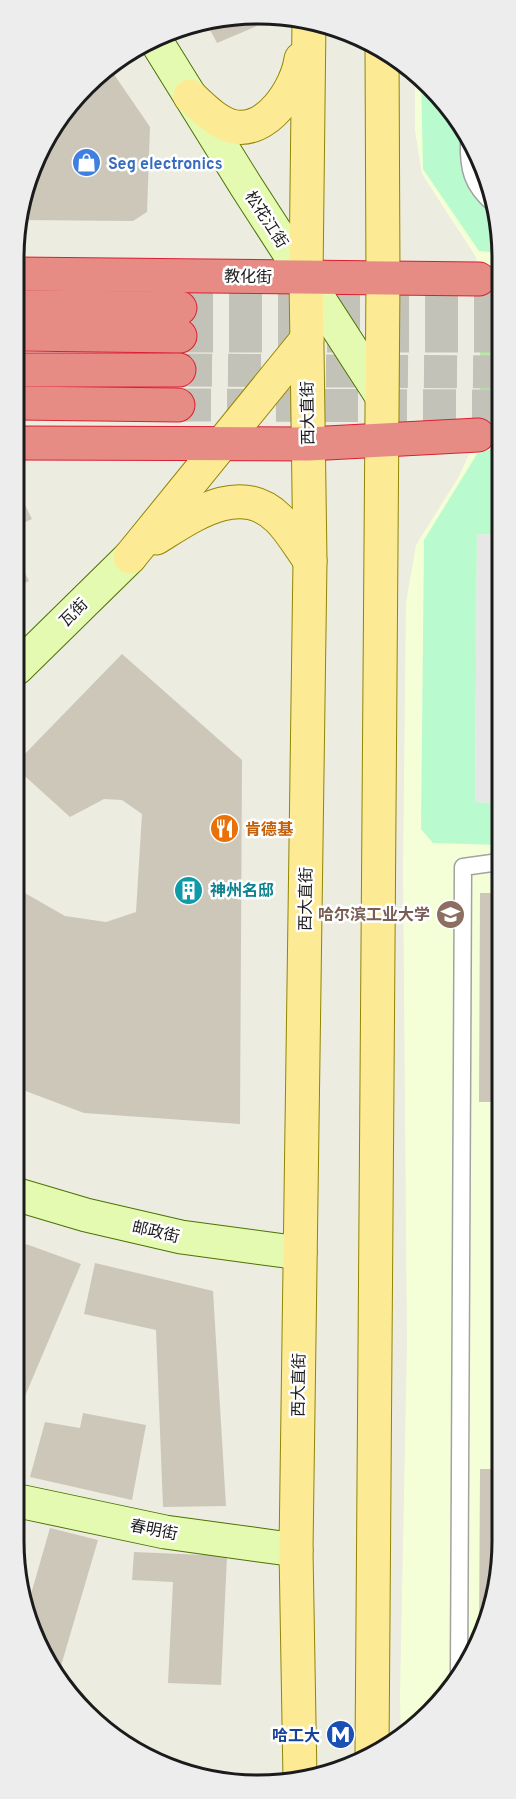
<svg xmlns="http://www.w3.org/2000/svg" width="516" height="1799" viewBox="0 0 516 1799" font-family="Overpass,'Noto Sans SC',sans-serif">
	<rect width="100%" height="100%" fill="#edece0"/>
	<polygon fill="#f5ffd7" points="415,75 442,97 484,164 500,226 498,1588 470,1664 407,1735 401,1738 400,1697 407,1344 403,868 406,603 416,545 458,478 478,435 480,411 480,285 476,257 422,174 415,130"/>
	<polygon fill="#b5e9a4" points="485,286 500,286 500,418 487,417 480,411 480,294"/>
	<g fill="#bafacf">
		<polygon points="421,79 442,97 484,164 500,226 500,253 479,251 423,169"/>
		<polygon points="494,448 500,448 500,535 477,534 475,802 499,803 499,845 433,843 421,829 424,540 477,454"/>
	</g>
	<polygon fill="#e7e7e7" points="477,534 500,535 499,803 475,802"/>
	<g fill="#cdc7ba">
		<polygon points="210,18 264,18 264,23 217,43 205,20"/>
		<polygon points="109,67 150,127 147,212 133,221 18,220 18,211 55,122"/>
		<polygon points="17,489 32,519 17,526"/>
		<polygon points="17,557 29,581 17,587"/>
		<polygon points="122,654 242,760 240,1124 84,1113 15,1087 16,888 65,916 106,922 136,912 142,814 122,800 104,799 70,817 16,768 16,763"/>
		<polygon points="480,893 499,893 499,1102 479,1102"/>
		<polygon points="26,1244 81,1264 14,1422 14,1271"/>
		<polygon points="95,1263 213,1291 226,1506 163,1507 156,1330 84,1314"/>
		<polygon points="83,1413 146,1425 132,1500 30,1477 45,1422 80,1428"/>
		<polygon points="480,1469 498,1469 498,1588 479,1638"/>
		<polygon points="50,1528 98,1540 58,1676 32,1634 27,1608"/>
		<polygon points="134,1552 227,1556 221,1685 168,1683 173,1582 132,1580"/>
	</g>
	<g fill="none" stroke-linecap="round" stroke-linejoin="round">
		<g stroke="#c3c2b9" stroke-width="33" stroke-dasharray="33 16" stroke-linecap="butt">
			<polyline points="180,308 500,308"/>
			<polyline points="180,336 500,336"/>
			<polyline points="179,370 500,372"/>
			<polyline points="178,405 500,406"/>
		</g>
		<defs>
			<g id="lane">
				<path d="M469,141C468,169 472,185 494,204"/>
				<polyline points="478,435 500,434"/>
				<polyline points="459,1675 463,867 499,862"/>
			</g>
			<g id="secondary">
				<polyline points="156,41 246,186 381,395"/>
				<polyline points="17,668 130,557"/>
				<polyline points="15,1194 86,1215 181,1237 300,1253"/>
				<polyline points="14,1500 165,1532 296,1550"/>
			</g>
			<g id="primary">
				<path d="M190,96C202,107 215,121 231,126C267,136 297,88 301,59"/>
				<path d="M156,538C192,516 240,480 279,519C291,531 300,547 310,561"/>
				<polyline points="130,557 307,339"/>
				<polyline points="372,1752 383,278 382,48"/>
				<polyline points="300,1779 296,1550 310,561 306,277 309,20"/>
			</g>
			<g id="highway">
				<polyline points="18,274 479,279"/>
				<polyline points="18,307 180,308"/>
				<polyline points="18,334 180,336"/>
				<polyline points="18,370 179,370"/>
				<polyline points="17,403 178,405"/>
				<polyline points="17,443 308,444 478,435"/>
			</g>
		</defs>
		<use href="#lane" stroke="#a2a2a2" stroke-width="19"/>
		<use href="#secondary" stroke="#4b7203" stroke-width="35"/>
		<use href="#primary" stroke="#928600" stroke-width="35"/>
		<use href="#highway" stroke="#d92032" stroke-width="35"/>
		<use href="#lane" stroke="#fff" stroke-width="16"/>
		<use href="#secondary" stroke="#e5fab1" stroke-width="33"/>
		<use href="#primary" stroke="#fdea95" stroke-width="33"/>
		<use href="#highway" stroke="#e78b85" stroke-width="33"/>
	</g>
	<defs>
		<symbol id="shop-disc" viewBox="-11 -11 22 22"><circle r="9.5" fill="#3f7fe0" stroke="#fff"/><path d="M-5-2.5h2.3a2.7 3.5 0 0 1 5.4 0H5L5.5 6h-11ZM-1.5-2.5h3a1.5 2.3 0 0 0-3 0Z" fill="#fff"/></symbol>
		<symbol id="restaurant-disc" viewBox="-11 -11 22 22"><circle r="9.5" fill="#e8710a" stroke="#fff"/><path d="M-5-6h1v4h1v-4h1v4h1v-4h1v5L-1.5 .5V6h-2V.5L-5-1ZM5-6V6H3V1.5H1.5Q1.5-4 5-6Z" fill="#fff"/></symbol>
		<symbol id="building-disc" viewBox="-11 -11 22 22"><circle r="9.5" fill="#0f9aa8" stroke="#fff"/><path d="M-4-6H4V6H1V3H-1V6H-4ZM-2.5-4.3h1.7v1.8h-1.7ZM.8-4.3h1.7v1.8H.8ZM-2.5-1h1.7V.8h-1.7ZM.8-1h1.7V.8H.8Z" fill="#fff"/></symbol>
		<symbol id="university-disc" viewBox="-11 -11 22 22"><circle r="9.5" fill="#8d6e63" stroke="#fff"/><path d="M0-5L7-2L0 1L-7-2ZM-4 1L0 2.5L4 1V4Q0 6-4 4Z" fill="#fff"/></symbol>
		<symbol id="metro-disc" viewBox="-11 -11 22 22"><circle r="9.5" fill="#1a4fb4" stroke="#fff"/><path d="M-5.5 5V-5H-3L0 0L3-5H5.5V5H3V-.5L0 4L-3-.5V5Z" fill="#fff"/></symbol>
	</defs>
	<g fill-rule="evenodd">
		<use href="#shop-disc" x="70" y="146" width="33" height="33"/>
		<use href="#restaurant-disc" x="208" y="812" width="33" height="33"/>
		<use href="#building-disc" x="172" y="874" width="33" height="33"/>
		<use href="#university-disc" x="434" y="898" width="33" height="33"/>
		<use href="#metro-disc" x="324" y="1718" width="33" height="33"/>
	</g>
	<g text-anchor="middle" stroke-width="5" stroke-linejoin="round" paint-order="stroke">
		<g font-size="16" font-weight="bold" fill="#366cbe" stroke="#fff" text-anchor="start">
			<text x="108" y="169">Seg electronics</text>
		</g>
		<g font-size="16" fill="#1b1b1b" stroke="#fff">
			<text transform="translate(267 219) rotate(57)" y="6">松花江街</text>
			<text transform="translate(248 276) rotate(1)" y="6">教化街</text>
			<text transform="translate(307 413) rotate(-91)" y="6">西大直街</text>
			<text transform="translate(73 612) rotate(-45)" y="6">瓦街</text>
			<text transform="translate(305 899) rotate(-89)" y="6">西大直街</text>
			<text transform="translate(156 1231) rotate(13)" y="6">邮政街</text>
			<text transform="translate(298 1385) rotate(-89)" y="6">西大直街</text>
			<text transform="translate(154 1529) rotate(11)" y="6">春明街</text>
		</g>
		<g font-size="16" font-weight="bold" fill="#c56008" stroke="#fff" text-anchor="start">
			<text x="245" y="835">肯德基</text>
		</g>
		<g font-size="16" font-weight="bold" fill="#0d838f" stroke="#fff" text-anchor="start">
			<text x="210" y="896">神州名邸</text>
		</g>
		<g font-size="16" font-weight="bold" fill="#785e54" stroke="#fff" text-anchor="end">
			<text x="430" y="920">哈尔滨工业大学</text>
		</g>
		<g font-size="16" font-weight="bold" fill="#164399" stroke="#fff" text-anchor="end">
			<text x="320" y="1741">哈工大</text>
		</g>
	</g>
	<path d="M0 0H516V1799H0ZM258 24H258A234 234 0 0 1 492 258V1541A234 234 0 0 1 258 1775H258A234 234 0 0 1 24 1541V258A234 234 0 0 1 258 24Z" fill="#ededed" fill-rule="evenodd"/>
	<path fill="none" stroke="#1b1b1b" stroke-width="3" d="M258 24H258A234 234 0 0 1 492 258V1541A234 234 0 0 1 258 1775H258A234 234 0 0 1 24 1541V258A234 234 0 0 1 258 24Z"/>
</svg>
